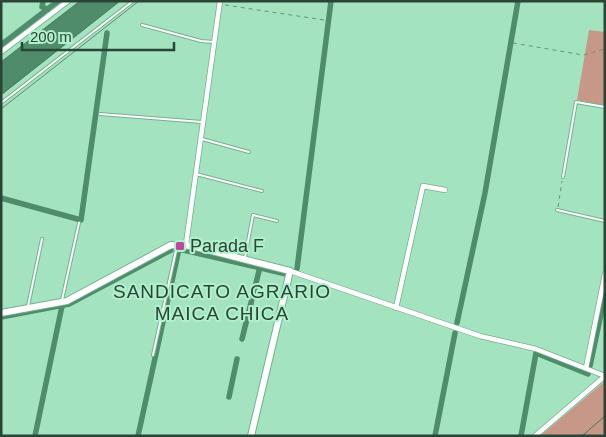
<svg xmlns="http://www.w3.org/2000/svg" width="606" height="437" viewBox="0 0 606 437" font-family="Helvetica,sans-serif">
	<rect width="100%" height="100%" fill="#a4e3c0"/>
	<g fill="#c79888">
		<polygon points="589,30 605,32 605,106 577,100"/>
		<polygon points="605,381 605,436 540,436"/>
	</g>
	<polygon fill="#4e8c6c" stroke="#43765c" points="80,1 120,1 1,95 1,62"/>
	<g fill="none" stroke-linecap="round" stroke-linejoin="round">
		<polyline stroke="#43765c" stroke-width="1" points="582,436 605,416"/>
		<g stroke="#4e8c6c" stroke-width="5.5">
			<polyline points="43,1 42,7 48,9"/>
			<polyline points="1,45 58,1"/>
			<polyline points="1,198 81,220 107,33"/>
			<polyline points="297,269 331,1"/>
			<polyline points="1,317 69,304 171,250"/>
			<polyline points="457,323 485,193 518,1"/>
			<polyline points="242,339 260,267"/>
			<polyline points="590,366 605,295"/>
			<polyline points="229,397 237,359"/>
			<polyline points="35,436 62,306"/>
			<polyline points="138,436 179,249 286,274"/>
			<polyline points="435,436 455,333"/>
			<polyline points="521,436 536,353 588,374"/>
		</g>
		<defs>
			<g id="lane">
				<polyline points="142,25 201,41 214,42"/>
				<polyline points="1,103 133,1"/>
				<polyline points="100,114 202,122"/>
				<polyline points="202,139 249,152"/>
				<polyline points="196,174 262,191"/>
				<polyline points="563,177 576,102 605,107"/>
				<polyline points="557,210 605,221"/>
				<polyline points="245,257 253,215 277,221"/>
				<polyline points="62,300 79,223"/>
				<polyline points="28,306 42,239"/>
				<polyline points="153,355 177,246"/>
			</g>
			<g id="street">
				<polyline points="1,52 68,1"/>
				<polyline points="186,244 220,1"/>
				<polyline points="290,271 480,336 536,349 605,376"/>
				<polyline points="396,308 423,186 445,190"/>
				<polyline points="586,368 605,274"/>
				<polyline points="535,436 605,376"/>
			</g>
			<polyline id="secondary" points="1,313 67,301 171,245 192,246 290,271 251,436"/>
		</defs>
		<use href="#lane" stroke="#73b18f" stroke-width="4"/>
		<use href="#street" stroke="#73b18f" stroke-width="6"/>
		<use href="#secondary" stroke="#73b18f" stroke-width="8"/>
		<g stroke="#68947c" stroke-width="1" stroke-dasharray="4 4" stroke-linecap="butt">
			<polyline points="225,5 324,20"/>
			<polyline points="513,43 583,55 605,49"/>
			<polyline points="558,207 562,181"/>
		</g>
		<use href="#lane" stroke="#fff" stroke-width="2"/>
		<use href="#street" stroke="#fff" stroke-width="4.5"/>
		<use href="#secondary" stroke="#fff" stroke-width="6"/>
		<polyline stroke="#5e8871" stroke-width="1" points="1,109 139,1"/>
	</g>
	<rect fill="#bf489f" stroke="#b1f0cd" stroke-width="2" x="175" y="241" width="10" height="10" rx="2.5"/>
	<g text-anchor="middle" stroke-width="4" stroke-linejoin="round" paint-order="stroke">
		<g font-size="18" fill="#2a4436" stroke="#b1f0cd" text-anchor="start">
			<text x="190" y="252">Parada F</text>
		</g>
		<g font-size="19" letter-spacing="1" fill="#2a4436" stroke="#b1f0cd">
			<text x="222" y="298">SANDICATO AGRARIO<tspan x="222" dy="22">MAICA CHICA</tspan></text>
		</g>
	</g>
	<rect width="606" height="437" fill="none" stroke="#2a4436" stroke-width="5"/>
	<path d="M22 42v8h152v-8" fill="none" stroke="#2a4436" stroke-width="2.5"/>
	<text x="30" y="42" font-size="15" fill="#2a4436" stroke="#b1f0cd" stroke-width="4" paint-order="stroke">200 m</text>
</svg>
